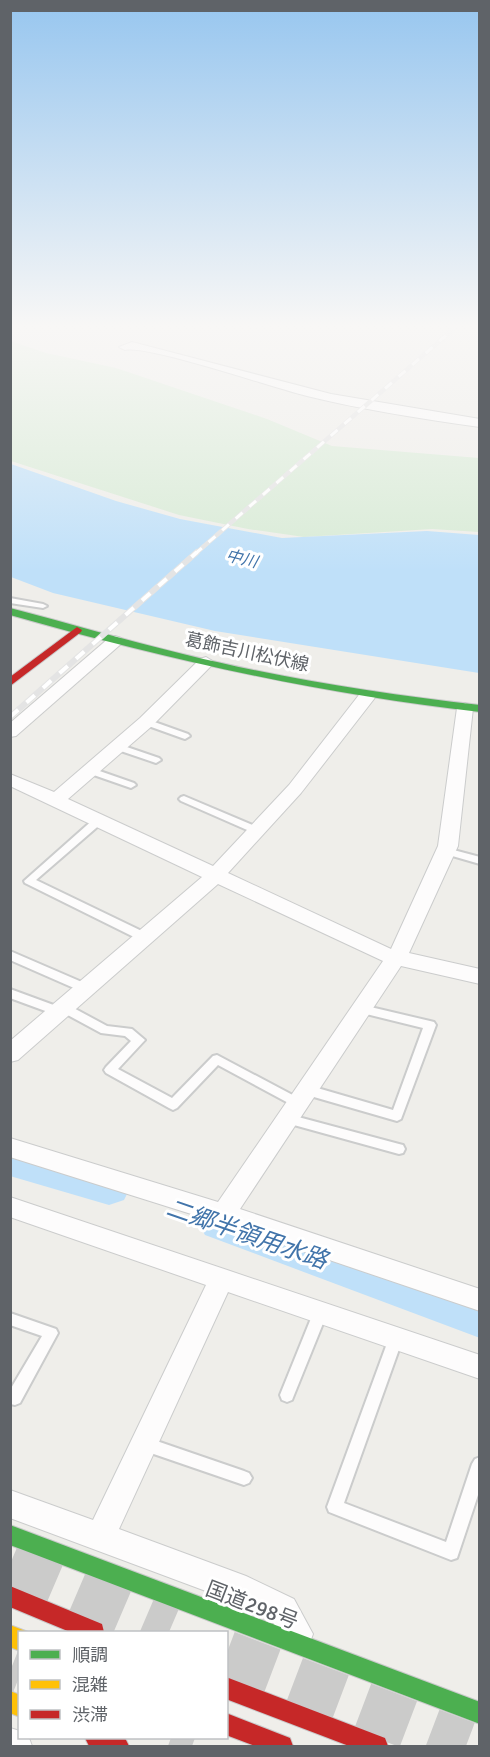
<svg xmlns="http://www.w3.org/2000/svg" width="490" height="1757" viewBox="0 0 490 1757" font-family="Signika,'Noto Sans JP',sans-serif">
	<rect width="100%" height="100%" fill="#efeeea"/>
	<polygon fill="#d8ebd6" points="11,341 46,353 116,368 267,419 332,446 479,458 479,532 432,529 304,537 248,529 179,515 11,461"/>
	<polygon fill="#bfe0f9" points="11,464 116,501 180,519 282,538 427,531 479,535 479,673 215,631 53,593 11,577"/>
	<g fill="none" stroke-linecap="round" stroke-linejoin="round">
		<g fill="#bfe0f9" fill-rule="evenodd">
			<polygon points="10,1142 124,1176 130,1188 124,1200 109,1205 10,1176"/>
			<polygon points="220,1204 480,1297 480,1338 205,1235 198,1222 205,1209"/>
		</g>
		<g stroke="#cbcbca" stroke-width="49" stroke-dasharray="49 24" stroke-linecap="butt">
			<polyline points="10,1564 169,1632"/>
			<polyline points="226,1655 466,1746"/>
			<polyline points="10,1671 20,1675"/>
			<polyline points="171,1738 192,1746"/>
		</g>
		<defs>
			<g id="lane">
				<polygon points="10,598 43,604 47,606 43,608 10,603"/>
				<polygon points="146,719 188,734 190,736 185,739 182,738 143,724 141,722 143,720"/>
				<polygon points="118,744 159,758 161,760 156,763 115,749 113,747 115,745"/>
				<polygon points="91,768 134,783 136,785 131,788 88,773 86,771"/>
				<polygon points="184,796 262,829 263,831 258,834 254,833 181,801 179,799 181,797"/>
				<polygon points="99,817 104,820 103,822 36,880 150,935 151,938 150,941 142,941 25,883 24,881 95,818"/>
				<polygon points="446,848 480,857 480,864 442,853 441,851 442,849"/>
				<polygon points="10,951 91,986 93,989 91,992 83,992 10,960"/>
				<polygon points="10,989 59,1007 64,1004 68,1005 107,1026 132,1029 145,1040 118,1069 172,1098 213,1056 217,1055 302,1100 304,1103 302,1106 298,1108 294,1106 218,1065 177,1108 173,1110 169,1108 106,1073 104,1070 106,1067 131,1041 125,1036 101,1033 64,1013 59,1016 10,998"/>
				<polygon points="362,1005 430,1021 434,1022 436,1025 401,1119 397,1121 307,1095 303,1093 301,1090 303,1087 307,1085 393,1110 423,1028 358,1012 356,1009 358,1006"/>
				<polygon points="287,1114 399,1144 403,1145 405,1149 403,1153 399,1154 283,1122 281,1119 283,1116"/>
				<polygon points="321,1305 326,1307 328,1311 294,1395 292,1400 287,1402 282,1400 280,1395 314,1311 316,1307"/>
				<polygon points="10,1313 56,1329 58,1333 20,1403 15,1405 10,1404 10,1390 42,1336 10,1325"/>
				<polygon points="396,1332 401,1334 403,1338 344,1503 446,1542 472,1464 475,1459 480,1457 480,1489 457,1558 451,1560 329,1512 327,1507 389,1338 391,1334"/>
				<polygon points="145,1437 244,1471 249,1473 252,1478 249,1483 244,1485 145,1451 140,1449 137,1444 140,1439"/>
			</g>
			<g id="street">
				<path d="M132,342L331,394L480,419V427C422,419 364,410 307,396C274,388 148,345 125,350L119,347Z"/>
				<polygon points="115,636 121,638 123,641 121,644 16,736 10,737 10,723 109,638"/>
				<polygon points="206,657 214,662 212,665 152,726 68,799 213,866 289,785 362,691 374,691 376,695 374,699 301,793 228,873 391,949 438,846 457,708 465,703 473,708 458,846 409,953 480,969 480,984 401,966 240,1209 480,1289 480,1311 223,1224 10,1157 10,1138 218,1202 383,961 218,884 18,1060 10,1062 10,1041 202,877 10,786 10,774 54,792 140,718 200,659"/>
				<polygon points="10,1197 480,1355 480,1379 228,1292 119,1529 246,1576 294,1599 313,1634 309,1645 298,1649 287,1645 272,1621 238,1603 10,1518 10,1490 93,1520 206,1285 10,1217"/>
				<polygon points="10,1728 20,1731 20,1738 29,1738 32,1746 10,1746"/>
			</g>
			<g id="fast">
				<path d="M10,608C68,623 125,640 183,654C280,678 380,694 480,705V712C320,694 165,659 10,615Z"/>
				<polygon points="10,1525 480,1702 480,1724 10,1545"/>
			</g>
			<g id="slow">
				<polygon points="10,1625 28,1632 20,1632 20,1651 10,1647"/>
				<polygon points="10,1691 20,1695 20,1717 10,1713"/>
			</g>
			<g id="jam">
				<polygon points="77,627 82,630 81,632 10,686 10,677"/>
				<polygon points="10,1586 102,1624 104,1632 70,1632 10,1607"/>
				<polygon points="226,1677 385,1738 388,1746 349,1746 226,1699"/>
				<polygon points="226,1713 290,1738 293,1746 255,1746 226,1735"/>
				<polygon points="85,1738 125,1738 129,1746 89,1746"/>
			</g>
		</defs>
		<use href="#lane" stroke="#cbcccc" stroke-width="4"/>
		<use href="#street" stroke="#cbcccc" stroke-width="2"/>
		<use href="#fast" stroke="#cacacb" stroke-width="2"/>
		<use href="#slow" stroke="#cacacb" stroke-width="2"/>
		<use href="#jam" stroke="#cacacb" stroke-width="2"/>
		<use href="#lane" fill="#fdfcfc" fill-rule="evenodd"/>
		<use href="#street" fill="#fdfcfc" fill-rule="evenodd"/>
		<use href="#fast" fill="#4caf50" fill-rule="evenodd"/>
		<use href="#slow" fill="#ffc107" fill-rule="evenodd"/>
		<use href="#jam" fill="#c62828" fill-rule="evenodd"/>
		<defs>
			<polyline id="rail-far1" points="195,554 458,325"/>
			<polyline id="rail" points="10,717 197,552"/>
		</defs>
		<use href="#rail-far1" stroke="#e4e4e4" stroke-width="4.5"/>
		<use href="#rail" stroke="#e4e4e4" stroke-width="6"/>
		<use href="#rail-far1" stroke="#fff" stroke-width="3" stroke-dasharray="9" stroke-linecap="butt"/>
		<use href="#rail" stroke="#fff" stroke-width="4" stroke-dasharray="11" stroke-linecap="butt"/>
	</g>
	<linearGradient id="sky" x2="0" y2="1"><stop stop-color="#97c6ef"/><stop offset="0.57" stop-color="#f8f7f6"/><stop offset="1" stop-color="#f8f7f6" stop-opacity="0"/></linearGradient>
	<rect width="490" height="571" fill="url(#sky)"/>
	<g text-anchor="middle" stroke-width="6" stroke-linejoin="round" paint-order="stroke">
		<g font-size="16" font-style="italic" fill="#4174aa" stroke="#fff">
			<text transform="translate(242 558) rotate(14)" y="6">中川</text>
		</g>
		<g font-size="18" fill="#5f6368" stroke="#fff">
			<text transform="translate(247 652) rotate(12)" y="6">葛飾吉川松伏線</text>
		</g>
		<g font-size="21" fill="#5f6368" stroke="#fff">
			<text transform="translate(252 1605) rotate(21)" y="7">国道298号</text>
		</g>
		<g font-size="24" font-style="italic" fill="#4174aa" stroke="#fff">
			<text transform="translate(247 1234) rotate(19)" y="8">二郷半領用水路</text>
		</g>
	</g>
	<rect width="490" height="1757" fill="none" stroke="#5f6368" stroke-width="24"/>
	<rect x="18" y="1631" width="210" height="108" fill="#ffffff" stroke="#bfc1c3" stroke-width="1.5"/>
	<rect x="30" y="1650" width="30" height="9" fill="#4caf50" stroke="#bfc1c3" stroke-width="1.5"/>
	<text x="72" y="1661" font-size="18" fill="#5f6368">順調</text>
	<rect x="30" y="1680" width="30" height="9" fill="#ffc107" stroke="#bfc1c3" stroke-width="1.5"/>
	<text x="72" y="1691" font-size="18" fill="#5f6368">混雑</text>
	<rect x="30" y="1710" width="30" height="9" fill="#c62828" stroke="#bfc1c3" stroke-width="1.5"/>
	<text x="72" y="1721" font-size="18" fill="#5f6368">渋滞</text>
</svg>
